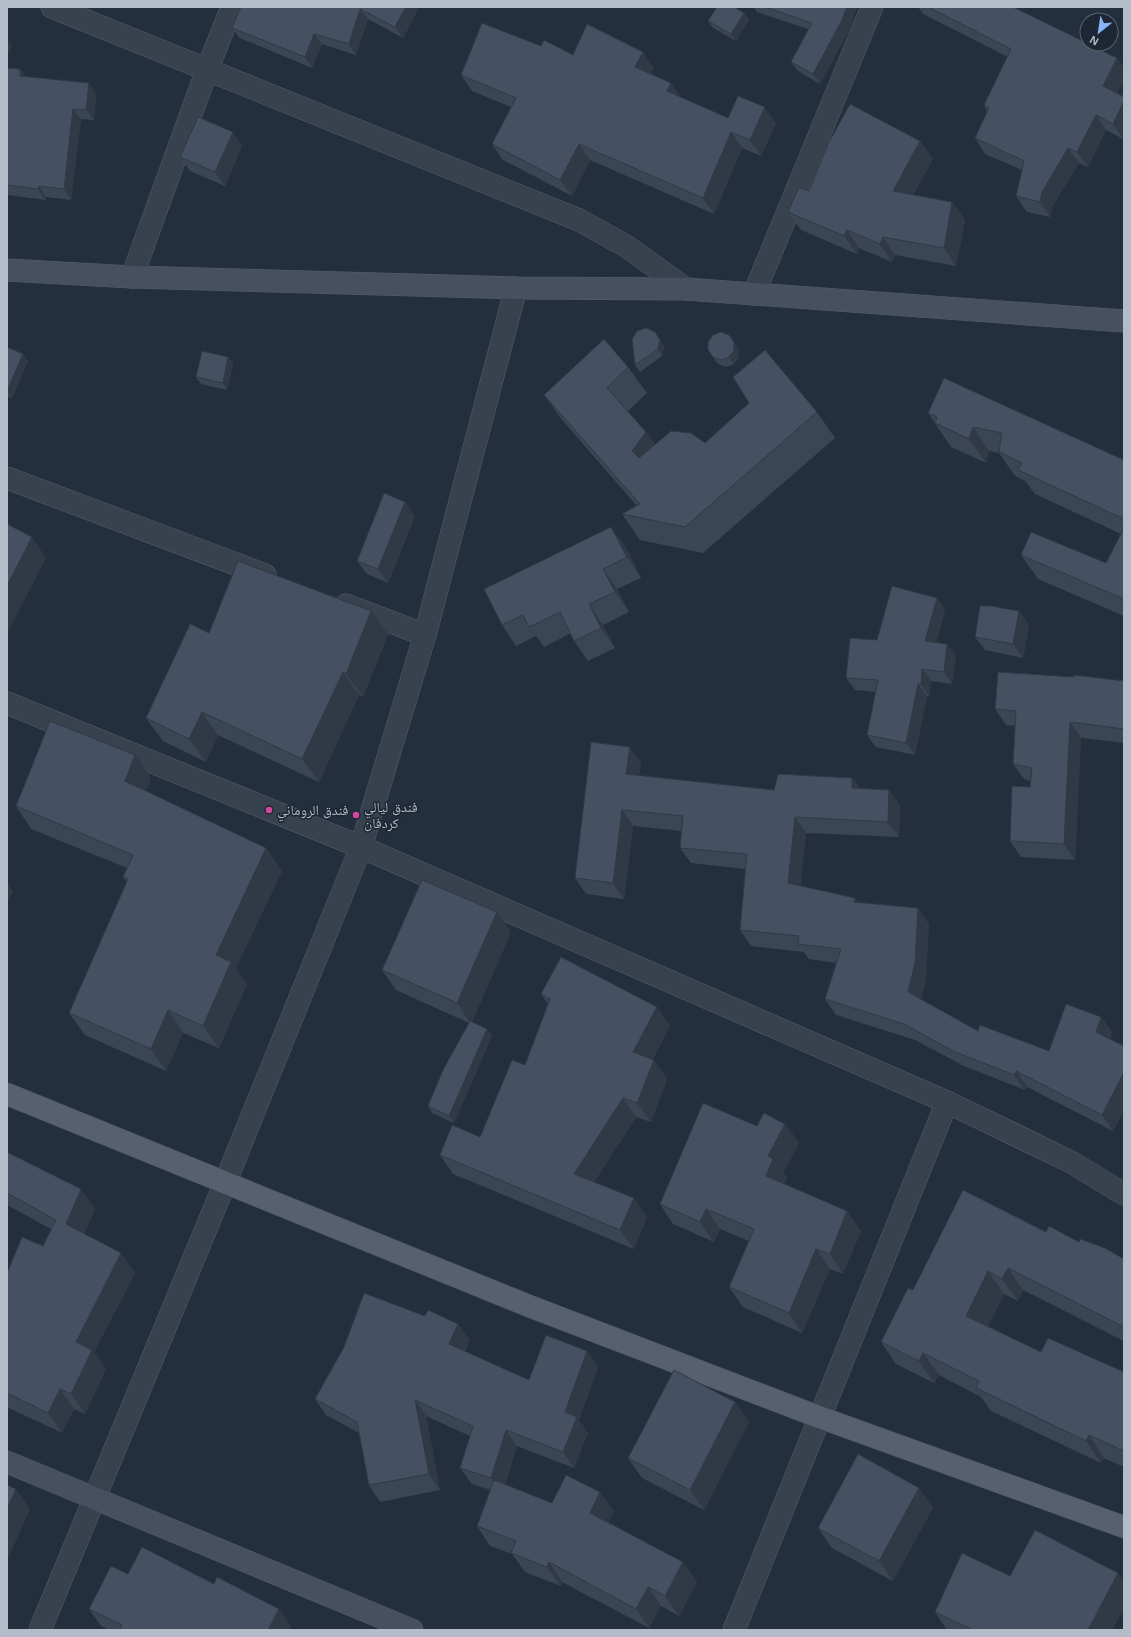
<svg xmlns="http://www.w3.org/2000/svg" width="1131" height="1637" viewBox="0 0 1131 1637" font-family="Arial,'Noto Naskh Arabic',sans-serif">
	<rect width="100%" height="100%" fill="#242f3e"/>
	<g fill="none" stroke-linecap="round" stroke-linejoin="round">
		<defs>
			<g id="street">
				<polyline points="52,7 579,220 626,246 686,289"/>
				<polyline points="132,277 207,70 232,7"/>
				<polyline points="754,294 872,7"/>
				<polyline points="7,478 265,575"/>
				<polyline points="346,605 425,635"/>
				<polyline points="7,703 361,847 947,1102 1071,1162 1124,1194"/>
				<polyline points="40,1630 225,1183 361,847 425,635 516,288"/>
				<polyline points="734,1630 947,1102"/>
			</g>
			<g id="secondary">
				<polyline points="7,270 132,277 516,288 686,289 1124,321"/>
				<polyline points="7,1462 412,1630"/>
			</g>
			<polyline id="primary" points="7,1094 529,1306 819,1417 1124,1527"/>
		</defs>
		<use href="#street" stroke="#565f6c" stroke-width="23"/>
		<use href="#secondary" stroke="#565f6c" stroke-width="23"/>
		<use href="#primary" stroke="#414a57" stroke-width="23"/>
		<use href="#street" stroke="#38414e" stroke-width="22"/>
		<use href="#secondary" stroke="#465061" stroke-width="22"/>
		<use href="#primary" stroke="#56606e" stroke-width="22"/>
	</g>
	<g fill="#3b4654">
		<polygon points="241,7 419,7 403,38 368,19 356,55 322,44 312,68 240,38 232,28"/>
		<polygon points="754,7 857,7 849,30 820,84 798,71 791,62 808,29 757,12"/>
		<polygon points="918,7 1013,7 1124,68 1124,80 1117,93 1123,139 1106,130 1088,167 1079,163 1052,207 1050,217 1027,212 1016,196 1022,170 985,154 975,138 987,111 984,105 1008,57 923,14"/>
		<polygon points="744,13 749,20 736,41 713,28 708,21"/>
		<polygon points="541,46 573,55 654,68 651,74 681,97 728,118 776,123 761,156 742,148 714,214 590,160 572,196 503,160 492,144 511,107 472,91 461,75"/>
		<polygon points="7,68 20,69 25,76 96,94 94,120 81,119 71,200 46,197 46,200 7,195"/>
		<polygon points="920,141 933,159 913,195 952,202 965,220 956,266 895,255 892,262 859,248 857,254 801,230 788,212 809,191"/>
		<polygon points="242,146 225,186 190,171 180,157"/>
		<polygon points="655,332 660,339 664,347 662,356 640,372 635,365"/>
		<polygon points="7,347 23,354 28,361 12,398 7,396"/>
		<polygon points="739,349 739,357 734,364 726,367 718,364 708,350"/>
		<polygon points="228,357 233,364 227,390 201,384 196,377"/>
		<polygon points="628,367 647,393 628,411 646,432 655,444 705,443 817,412 835,438 703,553 640,540 622,514 637,506 563,421 544,395"/>
		<polygon points="928,413 1124,460 1124,616 1038,579 1021,555 1106,563 1121,534 1035,494 1025,481 1015,476 999,453 989,451 986,463 951,447"/>
		<polygon points="415,516 388,583 367,574 357,561"/>
		<polygon points="626,547 641,578 617,589 629,612 603,625 615,648 588,661 574,641 571,633 544,647 536,636 516,646 502,625"/>
		<polygon points="937,598 945,610 936,643 956,656 952,684 931,681 929,696 927,696 915,755 876,747 867,735 876,692 855,690 846,678 877,640"/>
		<polygon points="371,611 388,634 363,697 359,695 319,782 218,735 206,762 163,741 146,718 209,633"/>
		<polygon points="1019,611 1029,625 1023,658 985,650 975,637"/>
		<polygon points="1124,681 1124,743 1081,738 1075,860 1021,857 1010,841 1030,787 1030,781 1024,779 1013,764 1015,726 1006,725 995,709"/>
		<polygon points="641,763 639,776 774,790 852,778 860,788 889,790 900,805 899,837 806,833 800,886 855,898 858,902 929,924 926,978 921,1000 978,1031 1049,1051 1101,1017 1112,1032 1110,1039 1124,1046 1124,1110 1113,1131 1027,1087 1025,1090 964,1066 915,1040 836,1015 825,999 836,963 809,959 804,952 751,946 740,930 745,869 691,863 680,848 682,831 633,826 624,899 586,894 575,878"/>
		<polygon points="151,778 146,791 266,848 282,871 236,968 247,984 219,1048 183,1033 166,1071 85,1035 69,1013 127,882 123,877 127,868 31,829 16,806"/>
		<polygon points="511,932 472,1022 487,1029 492,1036 454,1123 432,1113 428,1106 469,1023 396,990 382,970"/>
		<polygon points="541,994 657,1007 670,1026 653,1059 667,1079 651,1122 636,1117 594,1182 647,1217 634,1249 453,1174 440,1155 480,1137 525,1065 548,1004"/>
		<polygon points="785,1124 799,1143 783,1173 787,1178 784,1184 861,1231 843,1274 830,1269 802,1333 743,1307 729,1287 749,1241 720,1229 714,1242 673,1224 660,1204 757,1126"/>
		<polygon points="7,1152 95,1209 84,1234 121,1253 135,1273 94,1352 106,1369 85,1414 74,1409 62,1433 7,1407 7,1273 43,1246 51,1229 7,1205"/>
		<polygon points="1046,1232 1079,1242 1124,1259 1124,1341 1023,1290 1018,1301 1004,1294 988,1326 1041,1352 1124,1372 1124,1467 1104,1458 1101,1463 991,1411 981,1397 939,1375 934,1383 896,1364 881,1342 913,1290"/>
		<polygon points="470,1340 465,1351 529,1380 587,1351 598,1367 579,1420 588,1433 574,1468 517,1446 505,1485 552,1503 614,1511 608,1522 683,1562 697,1582 679,1616 661,1606 649,1628 562,1582 561,1586 525,1572 512,1554 490,1546 477,1526 491,1490 472,1484 460,1468 470,1436 426,1416 440,1490 380,1502 369,1485 359,1433 326,1415 315,1399"/>
		<polygon points="735,1402 749,1422 704,1510 642,1478 628,1458"/>
		<polygon points="933,1508 893,1581 832,1548 818,1528"/>
		<polygon points="128,1574 291,1626 289,1630 109,1630 101,1626 89,1609"/>
		<polygon points="1010,1576 1124,1582 1124,1608 1112,1630 947,1630 935,1612"/>
	</g>
	<g fill="#303945">
		<polygon points="406,7 419,7 403,38 395,27"/>
		<polygon points="847,7 857,7 849,30 820,84 813,74"/>
		<polygon points="360,9 368,19 356,55 349,44"/>
		<polygon points="744,13 749,20 736,41 731,34"/>
		<polygon points="314,34 322,44 312,68 305,57"/>
		<polygon points="7,39 12,46 7,57"/>
		<polygon points="643,52 654,68 646,83 635,67"/>
		<polygon points="1117,58 1124,68 1124,80 1113,101 1103,86"/>
		<polygon points="20,69 28,80 20,76"/>
		<polygon points="89,83 96,94 94,120 86,110"/>
		<polygon points="671,83 682,99 667,91"/>
		<polygon points="1124,101 1124,138 1123,139 1113,124"/>
		<polygon points="765,107 776,123 761,156 750,140"/>
		<polygon points="73,109 81,119 71,200 64,189"/>
		<polygon points="1096,115 1106,130 1088,167 1077,152"/>
		<polygon points="233,132 242,146 225,186 215,172"/>
		<polygon points="731,132 742,148 714,214 703,198"/>
		<polygon points="920,141 933,159 905,209 893,191"/>
		<polygon points="579,144 590,160 572,196 560,180"/>
		<polygon points="1068,148 1079,163 1052,207 1050,217 1040,202 1042,192"/>
		<polygon points="39,186 46,197 46,200 38,189"/>
		<polygon points="952,202 965,220 956,266 944,248"/>
		<polygon points="847,230 859,248 857,254 844,236"/>
		<polygon points="883,237 895,255 892,262 880,244"/>
		<polygon points="655,332 660,339 664,347 662,356 658,349"/>
		<polygon points="734,342 739,349 739,357 734,364 729,357"/>
		<polygon points="23,354 28,361 12,398 7,391"/>
		<polygon points="228,357 233,364 227,390 223,383"/>
		<polygon points="973,427 989,451 986,463 969,439"/>
		<polygon points="646,432 664,458 650,477 632,451"/>
		<polygon points="405,502 415,516 388,583 378,569"/>
		<polygon points="611,527 626,547 641,578 627,557"/>
		<polygon points="32,537 46,558 9,630 7,627 7,586"/>
		<polygon points="603,569 617,589 629,612 615,592"/>
		<polygon points="937,598 945,610 933,653 925,641"/>
		<polygon points="589,604 603,625 615,648 601,628"/>
		<polygon points="371,611 388,634 363,697 346,674"/>
		<polygon points="1019,611 1029,625 1023,658 1013,644"/>
		<polygon points="947,644 956,656 952,684 944,672"/>
		<polygon points="922,669 931,681 929,696 921,684"/>
		<polygon points="343,672 359,695 319,782 302,759"/>
		<polygon points="918,684 927,696 915,755 906,743"/>
		<polygon points="202,712 218,735 206,762 189,739"/>
		<polygon points="1070,722 1081,738 1075,860 1064,844"/>
		<polygon points="630,747 641,763 637,790 626,774"/>
		<polygon points="135,755 151,778 141,803 125,781"/>
		<polygon points="852,778 864,793 852,788"/>
		<polygon points="889,790 900,805 899,837 888,822"/>
		<polygon points="622,810 633,826 624,899 613,883"/>
		<polygon points="795,817 806,833 799,898 788,883"/>
		<polygon points="266,848 282,871 236,968 247,984 219,1048 203,1026 216,955"/>
		<polygon points="7,883 13,891 7,903"/>
		<polygon points="855,898 866,914 854,902"/>
		<polygon points="918,908 929,924 926,978 919,1008 908,992"/>
		<polygon points="497,912 511,932 471,1024 457,1003"/>
		<polygon points="657,1007 670,1026 647,1071 633,1052"/>
		<polygon points="168,1010 183,1033 166,1071 151,1049"/>
		<polygon points="1101,1017 1112,1032 1107,1047 1096,1032"/>
		<polygon points="487,1029 492,1036 454,1123 449,1116"/>
		<polygon points="654,1060 667,1079 651,1122 637,1103"/>
		<polygon points="1016,1071 1027,1087 1025,1090 1014,1075"/>
		<polygon points="1124,1072 1124,1110 1113,1131 1102,1115"/>
		<polygon points="623,1098 636,1117 588,1192 574,1174"/>
		<polygon points="785,1124 799,1143 783,1173 787,1178 779,1196 766,1176 768,1156"/>
		<polygon points="81,1189 95,1209 80,1244 66,1224"/>
		<polygon points="634,1198 647,1217 634,1249 620,1230"/>
		<polygon points="706,1209 720,1229 714,1242 700,1222"/>
		<polygon points="847,1211 861,1231 843,1274 830,1254"/>
		<polygon points="816,1249 830,1269 802,1333 789,1313"/>
		<polygon points="121,1253 135,1273 94,1352 106,1369 85,1414 71,1394 76,1342"/>
		<polygon points="1008,1268 1023,1290 1018,1301 1002,1279"/>
		<polygon points="988,1271 1004,1294 982,1338 966,1316"/>
		<polygon points="458,1324 470,1340 461,1360 449,1344"/>
		<polygon points="587,1351 598,1367 579,1420 588,1433 574,1468 563,1452 565,1412"/>
		<polygon points="923,1353 939,1375 934,1383 919,1361"/>
		<polygon points="60,1389 74,1409 62,1433 48,1413"/>
		<polygon points="415,1400 426,1416 440,1490 429,1474"/>
		<polygon points="735,1402 749,1422 704,1510 690,1490"/>
		<polygon points="506,1430 517,1446 502,1494 491,1478"/>
		<polygon points="1089,1435 1104,1458 1101,1463 1086,1441"/>
		<polygon points="919,1488 933,1508 893,1581 879,1561"/>
		<polygon points="16,1489 30,1509 7,1561 7,1509"/>
		<polygon points="600,1492 614,1511 603,1532 590,1513"/>
		<polygon points="549,1562 562,1582 561,1586 547,1567"/>
		<polygon points="683,1562 697,1582 679,1616 665,1596"/>
		<polygon points="1118,1573 1124,1582 1124,1608 1112,1630 1088,1630"/>
		<polygon points="648,1587 661,1606 649,1628 636,1609"/>
		<polygon points="279,1609 291,1626 289,1630 268,1630"/>
	</g>
	<g fill="#455162" stroke="#303945">
		<polygon points="241,7 406,7 395,27 360,9 349,44 314,34 305,57 232,28"/>
		<polygon points="717,7 734,7 744,13 731,34 708,21"/>
		<polygon points="765,7 847,7 842,20 813,74 791,62 812,23"/>
		<polygon points="928,7 1013,7 1087,43 1087,44 1088,44 1117,58 1103,86 1124,97 1124,101 1113,124 1096,115 1077,152 1068,148 1042,192 1040,202 1016,196 1024,161 975,138 989,108 984,105 1011,49"/>
		<polygon points="482,23 541,46 544,40 573,55 587,24 643,52 635,67 671,83 667,91 728,118 738,96 765,107 750,140 731,132 703,198 579,144 560,180 492,144 516,98 461,75"/>
		<polygon points="7,68 20,69 20,76 89,83 86,110 73,109 64,189 39,186 38,189 7,185"/>
		<polygon points="850,104 920,141 893,191 952,202 944,248 883,237 880,244 847,230 844,236 788,212 799,187 809,191 828,144"/>
		<polygon points="198,117 233,132 215,172 180,157"/>
		<polygon points="646,328 655,332 660,340 658,349 635,365 632,339 637,331"/>
		<polygon points="721,332 729,335 734,342 734,350 729,357 721,360 713,357 708,350 708,342 713,335"/>
		<polygon points="604,339 628,367 607,388 646,432 632,451 639,458 671,431 691,433 705,443 749,403 733,377 765,350 817,412 685,527 622,514 640,504 544,395"/>
		<polygon points="7,347 23,354 7,391"/>
		<polygon points="202,351 228,357 223,383 196,377"/>
		<polygon points="944,378 1124,460 1124,519 1018,470 1022,463 999,452 1002,433 973,427 969,439 935,423 937,417 928,413"/>
		<polygon points="384,493 405,502 378,569 357,561"/>
		<polygon points="7,524 32,537 7,586"/>
		<polygon points="611,527 627,557 603,569 615,592 589,604 601,628 574,641 560,612 529,627 523,615 502,625 484,589"/>
		<polygon points="1124,528 1124,599 1021,555 1031,532 1106,563"/>
		<polygon points="238,561 371,611 346,674 343,672 302,759 202,712 189,739 146,718 190,624 209,633"/>
		<polygon points="892,586 937,598 925,641 947,644 944,672 922,669 921,684 918,684 906,743 867,735 878,680 846,678 850,638 877,640"/>
		<polygon points="980,606 991,606 1019,611 1013,644 975,637"/>
		<polygon points="998,672 1074,677 1074,675 1124,681 1124,729 1070,722 1064,844 1010,841 1012,786 1030,787 1032,768 1013,764 1016,711 995,709"/>
		<polygon points="50,721 135,755 125,781 266,848 216,955 231,962 203,1026 168,1010 151,1049 69,1013 128,879 123,877 133,855 16,806"/>
		<polygon points="591,742 630,747 626,774 774,790 778,774 852,778 852,788 889,790 888,822 795,817 788,883 855,898 854,902 918,908 915,963 908,992 978,1031 980,1025 1049,1051 1066,1004 1101,1017 1096,1032 1124,1046 1124,1072 1102,1115 1016,1071 1014,1075 953,1051 904,1024 825,999 841,949 798,944 799,936 740,930 747,854 680,848 683,816 622,810 613,883 575,878"/>
		<polygon points="422,880 497,912 457,1003 382,970"/>
		<polygon points="561,957 657,1007 633,1052 654,1060 637,1103 623,1098 574,1174 634,1198 620,1230 440,1155 452,1125 480,1137 512,1060 525,1065 550,999 541,994"/>
		<polygon points="470,1021 487,1029 449,1116 428,1106 443,1070"/>
		<polygon points="703,1103 757,1126 764,1113 785,1124 768,1156 773,1159 766,1176 847,1211 830,1254 816,1249 789,1313 729,1287 754,1229 706,1209 700,1222 660,1204"/>
		<polygon points="7,1152 81,1189 66,1224 121,1253 76,1342 92,1350 71,1394 60,1389 48,1413 7,1393 7,1273 22,1237 43,1246 56,1220 7,1193"/>
		<polygon points="963,1190 1046,1232 1049,1226 1079,1242 1080,1239 1105,1248 1124,1259 1124,1327 1008,1268 1002,1279 988,1271 966,1316 1041,1352 1048,1338 1124,1372 1124,1451 1089,1435 1086,1441 976,1388 979,1381 923,1353 919,1361 881,1342 908,1288 913,1290"/>
		<polygon points="364,1293 425,1316 428,1310 458,1324 449,1344 529,1380 546,1335 587,1351 565,1412 577,1417 563,1452 506,1430 491,1478 460,1468 473,1426 415,1400 429,1474 369,1485 357,1422 315,1399 344,1347"/>
		<polygon points="674,1370 735,1402 690,1490 628,1458"/>
		<polygon points="858,1454 919,1488 879,1561 818,1528"/>
		<polygon points="566,1475 600,1492 590,1513 683,1562 665,1596 648,1587 636,1609 549,1562 547,1567 511,1553 516,1541 477,1526 494,1480 552,1503"/>
		<polygon points="7,1485 16,1489 7,1509"/>
		<polygon points="1035,1530 1118,1573 1088,1630 973,1630 935,1612 962,1553 1010,1576"/>
		<polygon points="142,1547 214,1584 217,1577 279,1609 268,1630 120,1630 122,1625 89,1609 111,1566 128,1574"/>
	</g>
	<g fill="#d1479c" stroke="#1d2633" stroke-width="1.5">
		<circle cx="269" cy="810" r="4"/>
		<circle cx="356" cy="815" r="4"/>
	</g>
	<g text-anchor="middle" stroke-width="3" stroke-linejoin="round" paint-order="stroke">
		<g font-size="14" fill="#b4bcc9" stroke="#1d2633" text-anchor="start">
			<text x="364" y="812">فندق ليالي<tspan x="364" dy="16">كردفان</tspan></text>
			<text x="277" y="815">فندق الروماني</text>
		</g>
	</g>
	<rect width="1131" height="1637" fill="none" stroke="#b4bcc9" stroke-width="16"/>
	<g transform="translate(1099 32) rotate(210)"><circle r="19" fill="#1d2633" stroke="#59626f"/>
	<path d="M0-3L7 15L0 10L-7 15Z" fill="#8ab4f8"/>
	<text y="-6" font-size="11" font-weight="bold" text-anchor="middle" fill="#b4bcc9">N</text>
	</g>
</svg>
